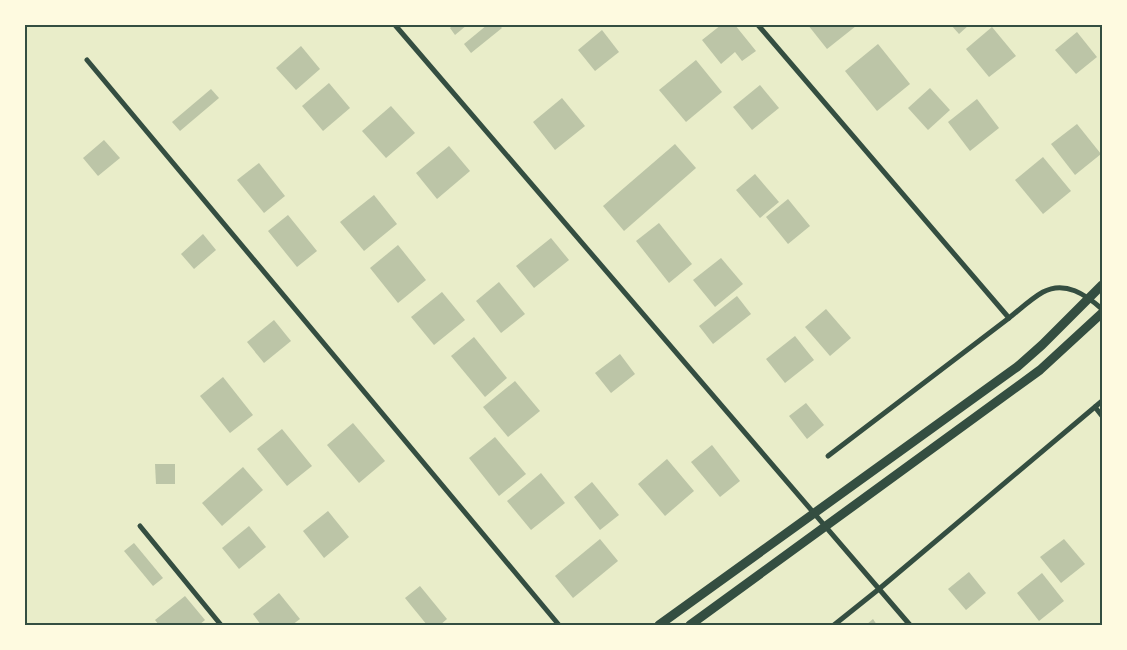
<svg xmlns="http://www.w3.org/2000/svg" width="1127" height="650" viewBox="0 0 1127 650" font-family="Commissioner,sans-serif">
	<rect width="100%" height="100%" fill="#e9edc9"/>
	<g fill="#bcc5a7">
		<polygon points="453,25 467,25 455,35 450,28"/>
		<polygon points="487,25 499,25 502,28 471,53 464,44"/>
		<polygon points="721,25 735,25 756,51 742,61 735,52 721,64 702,40"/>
		<polygon points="808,25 855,25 856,26 827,49"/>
		<polygon points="951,25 969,25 959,34"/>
		<polygon points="992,27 1016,56 989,77 966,49"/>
		<polygon points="602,30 619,52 595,71 578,50"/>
		<polygon points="1077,32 1097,57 1076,74 1055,50"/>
		<polygon points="878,44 910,84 877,111 845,71"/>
		<polygon points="301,46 320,69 296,90 276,68"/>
		<polygon points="696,60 722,92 686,122 659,90"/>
		<polygon points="329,83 350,108 323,131 302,106"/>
		<polygon points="760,85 779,108 752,130 733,107"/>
		<polygon points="930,88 950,110 928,130 908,108"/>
		<polygon points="211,89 219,98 180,131 172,122"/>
		<polygon points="562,98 585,126 555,150 533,122"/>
		<polygon points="977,99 999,128 970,151 948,122"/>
		<polygon points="391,106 415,133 386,158 362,131"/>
		<polygon points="1077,124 1101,154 1075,175 1051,144"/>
		<polygon points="104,140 120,158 98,176 83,158"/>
		<polygon points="675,144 696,168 624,231 603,206"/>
		<polygon points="449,146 470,171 437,199 416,173"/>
		<polygon points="1043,157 1071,191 1043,214 1015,180"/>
		<polygon points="259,163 285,196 264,213 237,180"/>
		<polygon points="755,174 779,202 760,218 736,190"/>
		<polygon points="374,195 397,224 364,251 340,222"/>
		<polygon points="788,199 810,226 788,244 766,217"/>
		<polygon points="288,215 317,251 297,267 268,231"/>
		<polygon points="659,223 692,264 669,283 636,241"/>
		<polygon points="203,234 216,250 194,269 181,254"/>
		<polygon points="551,238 569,260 534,288 516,266"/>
		<polygon points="398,245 426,280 398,303 370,268"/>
		<polygon points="721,258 743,284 715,307 693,280"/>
		<polygon points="499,282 525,314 501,333 476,301"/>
		<polygon points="442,292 465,320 434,345 411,317"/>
		<polygon points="737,296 751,314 713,344 699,326"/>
		<polygon points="826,309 851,338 830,356 805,327"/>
		<polygon points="274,320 291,341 264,363 247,342"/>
		<polygon points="795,336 814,360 785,383 766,359"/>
		<polygon points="474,337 507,378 485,397 451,356"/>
		<polygon points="620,354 635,374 611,393 595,373"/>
		<polygon points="223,377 253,415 230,433 200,396"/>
		<polygon points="515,381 540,411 508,437 483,407"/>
		<polygon points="806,403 824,425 807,439 789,416"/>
		<polygon points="353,423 385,461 359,483 327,445"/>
		<polygon points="282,429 312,466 287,486 257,449"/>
		<polygon points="495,437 526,474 499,496 469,458"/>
		<polygon points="712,445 740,481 720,497 691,462"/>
		<polygon points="667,459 694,491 665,516 638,484"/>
		<polygon points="155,464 175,464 175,484 156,484"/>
		<polygon points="243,467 263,490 222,526 202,503"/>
		<polygon points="541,473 565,503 531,530 507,501"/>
		<polygon points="592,482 619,515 600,530 574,497"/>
		<polygon points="328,511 349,537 324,558 303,531"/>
		<polygon points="249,526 266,547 239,569 222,548"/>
		<polygon points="600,539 618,561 573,598 555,576"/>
		<polygon points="1064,539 1085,564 1061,583 1040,557"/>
		<polygon points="134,543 163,578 153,586 124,551"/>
		<polygon points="969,572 986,593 966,610 948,589"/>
		<polygon points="1042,573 1064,601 1039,621 1017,593"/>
		<polygon points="420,586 447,619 440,625 427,625 405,598"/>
		<polygon points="279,593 300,619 292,625 261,625 253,614"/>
		<polygon points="185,596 205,620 199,625 159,625 155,620"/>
		<polygon points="873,619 877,625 866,625"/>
	</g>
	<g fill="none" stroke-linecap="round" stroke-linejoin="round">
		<g stroke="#344e41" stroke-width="5">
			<polyline points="395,25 910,625"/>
			<path d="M758,25L1009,318C1019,310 1032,298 1043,292C1065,280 1086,295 1102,309"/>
			<polyline points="87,60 559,625"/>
			<polyline points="1095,407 1102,416"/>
			<polyline points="828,456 1009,318"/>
			<polyline points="140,526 221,625"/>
			<polyline points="834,625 879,589 1102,401"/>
		</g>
		<g stroke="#344e41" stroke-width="9">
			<polyline points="659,625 1017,367 1042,345 1102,285"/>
			<polyline points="690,625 1040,370 1102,313"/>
		</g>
	</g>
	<rect width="1127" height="650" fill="none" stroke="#fefae0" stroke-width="52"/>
	<rect x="26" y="26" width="1075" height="598" fill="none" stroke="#344e41" stroke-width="2"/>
</svg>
